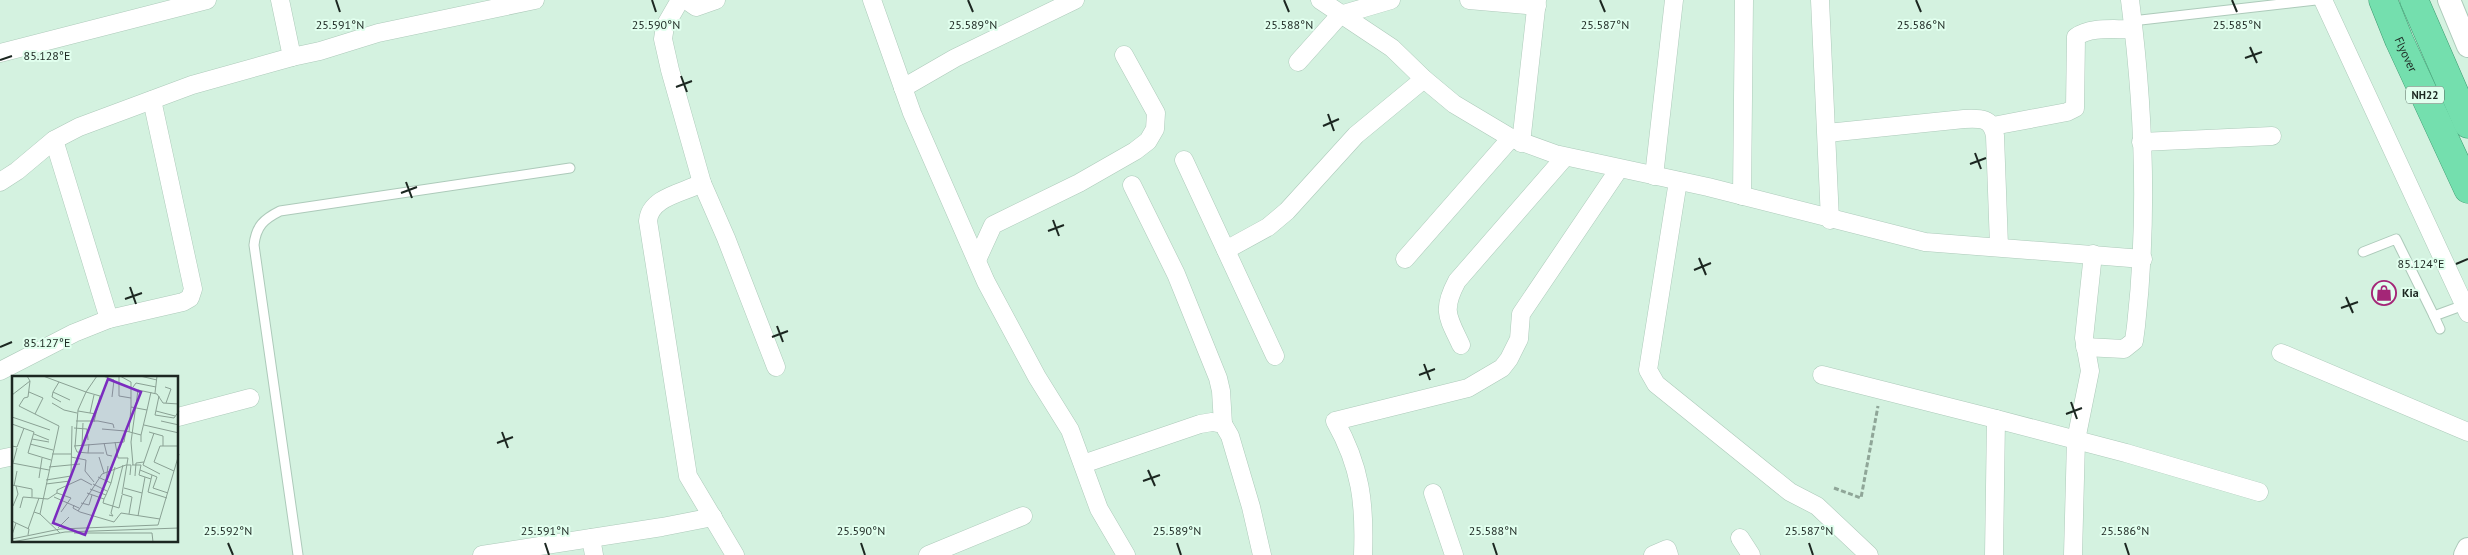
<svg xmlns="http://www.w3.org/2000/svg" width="2468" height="555" viewBox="0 0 2468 555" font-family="'PT Sans',sans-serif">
	<rect width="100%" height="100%" fill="#d4f2e0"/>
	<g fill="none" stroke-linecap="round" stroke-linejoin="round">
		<defs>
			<g id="service">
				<polyline points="2132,21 2316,0"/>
				<polyline points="2363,252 2396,239 2434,316"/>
				<polyline points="2440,329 2434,316 2464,305"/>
				<path d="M298,555L254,245C256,226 264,219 280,211L570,168"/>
			</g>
			<g id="minor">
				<polyline points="680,0 665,26 663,39 670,70 702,183 726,238 776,367"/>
				<polyline points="686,0 696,7 716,0"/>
				<polyline points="872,0 912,113 986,282 1037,377 1070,430 1099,509 1126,555"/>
				<polyline points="1320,0 1392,48 1424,79 1454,104 1511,138 1555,154 1708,187 1925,242 2143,259"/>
				<polyline points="1469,0 1537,6"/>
				<polyline points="1820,0 1830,220"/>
				<polyline points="2323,0 2468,313"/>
				<polyline points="0,53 207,0"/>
				<polyline points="292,57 320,51 378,33 535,0"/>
				<polyline points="1298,62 1340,15 1391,0"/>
				<polyline points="903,88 955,58 1075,0"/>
				<path d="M1993,126L2067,112L2075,108L2076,37C2091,26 2115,30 2133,29"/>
				<path d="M1827,133L1964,119C1981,118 1992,118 1995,136L1999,246"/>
				<polyline points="54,140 109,319"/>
				<polyline points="2141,142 2272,136"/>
				<polyline points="1521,143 1537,0"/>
				<polyline points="1184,160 1275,356"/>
				<polyline points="1654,176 1674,0"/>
				<polyline points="1678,181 1648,370 1656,384 1790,492 1817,506 1869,555"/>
				<polyline points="0,182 17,171 54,140 79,127 192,85 292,57 280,0"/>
				<path d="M702,183C683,193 650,197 648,221L688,476L735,555"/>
				<polyline points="1132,185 1176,274 1218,378 1221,391 1223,424"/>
				<polyline points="1742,196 1744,0"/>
				<polyline points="1226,250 1268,227 1287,211 1356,135 1424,79"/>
				<polyline points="1405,259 1511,138"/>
				<polyline points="977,260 993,225 1079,183 1135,151 1148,141 1155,129 1156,113 1124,55"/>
				<path d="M1461,345C1448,317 1441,311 1457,281L1565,157"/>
				<path d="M2085,347L2124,349L2134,341L2136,326C2148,219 2144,108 2130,0"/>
				<polyline points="2281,353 2468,432"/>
				<polyline points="0,371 74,333 109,319 183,302 190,298 193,289 152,100"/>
				<polyline points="1822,375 1996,419"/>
				<polyline points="178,417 250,398"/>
				<polyline points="0,459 14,456"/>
				<polyline points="1083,464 1200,424 1212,422 1223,424 1230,436 1251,507 1262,555"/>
				<polyline points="1433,493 1454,555"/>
				<polyline points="591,538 594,555"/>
				<polyline points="1740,538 1751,555"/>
				<polyline points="482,555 662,527 713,517"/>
				<polyline points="928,555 1023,516"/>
				<path d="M1363,555C1365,504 1361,467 1335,421L1468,388L1502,368L1509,359L1519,339L1521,314L1619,169"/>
				<polyline points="1653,555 1667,549 1669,555"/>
				<polyline points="1994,555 1996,419 2126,453 2259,492"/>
				<polyline points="2073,555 2076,440 2090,371 2084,338 2093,254"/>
			</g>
			<g id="tertiary">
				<polyline points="2449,0 2468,46"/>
				<polyline points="2465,555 2468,549"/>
			</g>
			<g id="trunk">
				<path id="s1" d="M2383,0L2399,40L2468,189"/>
				<polyline points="2414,0 2468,124"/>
			</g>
		</defs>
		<use href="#service" stroke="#adcaba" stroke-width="11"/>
		<use href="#minor" stroke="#adcaba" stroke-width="19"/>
		<use href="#tertiary" stroke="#adcaba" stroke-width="24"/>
		<use href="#trunk" stroke="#3e9970" stroke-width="29"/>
		<polyline stroke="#8fa698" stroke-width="3" stroke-dasharray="5 2.5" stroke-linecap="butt" points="1834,488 1861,498 1878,406"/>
		<use href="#service" stroke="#fff" stroke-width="9"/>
		<use href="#minor" stroke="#fff" stroke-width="18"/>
		<use href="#tertiary" stroke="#fff" stroke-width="22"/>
		<use href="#trunk" stroke="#74dfae" stroke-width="28"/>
	</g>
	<path fill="none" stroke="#1c2721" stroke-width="2" d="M336,0L340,12M652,0L656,12M968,0L973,12M1284,0L1289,12M1600,0L1605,12M1916,0L1921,12M2232,0L2237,12M2250,47L2257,63M2245,58L2262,52M0,60L12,56M681,76L687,92M676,87L692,81M1328,114L1334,131M1323,126L1339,119M1975,153L1981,169M1970,164L1986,158M406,182L412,198M401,193L417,187M1053,220L1059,236M1048,231L1064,225M1699,258L1706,275M2456,264L2468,259M1694,270L1711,263M130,287L136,304M2346,297L2353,313M125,299L142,293M2341,308L2358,302M777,326L783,342M772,337L788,331M0,347L12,342M1424,364L1430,380M1419,375L1435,369M2071,402L2077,419M2066,414L2082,408M502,432L508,448M497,443L513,437M1148,470L1155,486M1143,481L1160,475M228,543L233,555M545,543L549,555M861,543L865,555M1177,543L1181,555M1493,543L1497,555M1809,543L1813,555M2125,543L2129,555"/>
	<defs>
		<symbol id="shop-ring" viewBox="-11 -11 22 22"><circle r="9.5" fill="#e1ffee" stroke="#a42677" stroke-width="1.5"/><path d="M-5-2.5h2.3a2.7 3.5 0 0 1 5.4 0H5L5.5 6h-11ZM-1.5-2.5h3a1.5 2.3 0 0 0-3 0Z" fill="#a42677"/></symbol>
	</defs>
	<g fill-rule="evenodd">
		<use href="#shop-ring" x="2370" y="279" width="28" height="28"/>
	</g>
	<g text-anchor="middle" stroke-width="4" stroke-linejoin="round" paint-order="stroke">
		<rect fill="#e1ffee" stroke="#57685e" stroke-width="1" x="2406" y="86.5" width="38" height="17" rx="4"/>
		<g font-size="11" font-weight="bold" fill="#1c2721">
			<text x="2425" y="99">NH22</text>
		</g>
		<g font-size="12" fill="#1c2721" stroke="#e1ffee">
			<text dy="4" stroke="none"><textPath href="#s1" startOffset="59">Flyover</textPath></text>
		</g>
		<g font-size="12" font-weight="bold" fill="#1c2721" stroke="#e1ffee" text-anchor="start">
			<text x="2402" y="297">Kia</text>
		</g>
	</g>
	<g transform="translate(12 376)">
		<rect width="166" height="166" fill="#d4f2e0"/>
		<path fill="none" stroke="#8aa194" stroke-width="1" d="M31,0L74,16L85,0M91,0L102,4L100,21M107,0V20L119,22M108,0L119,6V31L135,34L139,16M128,0L145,4M18,5L16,21L12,22L7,30L47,50L28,138L48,157M47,6L41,16L58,24M121,11L124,7L144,11M153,11L159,13L154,27M17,16L31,22L23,38M41,16L40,21L49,26M143,17L145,0M0,19L18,5L15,0M147,20L143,39L162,42L167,35M40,27L52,34L65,37M66,35L84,38M144,35L163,40M78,37L82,19M0,41L38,54M64,45H86L101,48L102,52M149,45L167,49M82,46L88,20M0,48L22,56L16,77L39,84M132,49L167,57M62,52L75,53L76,64M90,53L113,55M117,56L119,31M137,56L151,60V70M22,58L37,64M129,59L135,34M20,63L37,66M103,66L106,82H116L110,118L120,121L117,138M92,67L95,79L100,80M18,68L41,74M77,68L76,77L65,76L63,71L66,34L74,16L88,20M70,69L71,47M0,70L5,71L12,52M62,70L112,66L114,55L129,59V66M76,77H92M40,78H59M59,81L74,84L73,95L82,106M87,81L92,97M0,87L37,94M1,87L5,72M120,89H129L128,94L145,101L141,112L156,117M121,89L119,66L126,14L145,18L151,27L167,28M131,89L142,57M131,89L148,98M37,91L68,88M128,94L127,99L139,103M162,95L142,86L148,70H167M140,99L136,116L155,122M123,100L124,87L132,86M86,101L99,107L94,119M27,102L30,82M34,104L59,100L60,50M94,105L96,90M99,107L103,91M34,108L58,105M81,108L95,115M0,109L20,113V121M2,110L5,95M112,112L130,117M45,117V114L69,103L80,109M75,117L92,123L94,119L78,113M42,121L67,132M27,122L22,136L28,138M92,123L91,127L107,132L110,119M69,127L77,129L80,119M62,129L61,132L68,136L102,146M1,130L6,118L4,110M8,132L11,121L36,123L45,117L59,122L49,136M66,135L90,98L114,89H119L118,99M97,139L101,140L99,137L111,89M126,140L133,101M0,145L4,147L0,159M102,146L109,137L148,143M4,147L17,153L16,159M146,149L167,78M46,152L57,141M16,153L22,136M62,157H140L141,166M0,163L48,153L146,149M0,166L53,156L167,152"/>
		<path fill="#7b2cbf" fill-opacity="0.15" stroke="#7b2cbf" stroke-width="2.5" d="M96,3L129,16L73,159L41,147Z"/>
		<rect width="166" height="166" fill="none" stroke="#1c2721" stroke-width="2.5"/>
	</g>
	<g font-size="12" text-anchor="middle" fill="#1c2721" stroke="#e1ffee" stroke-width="4" stroke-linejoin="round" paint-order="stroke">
		<text x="340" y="29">25.591°N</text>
		<text x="656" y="29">25.590°N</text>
		<text x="973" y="29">25.589°N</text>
		<text x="1605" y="29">25.587°N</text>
		<text x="1289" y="29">25.588°N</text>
		<text x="1921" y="29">25.586°N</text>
		<text x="2237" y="29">25.585°N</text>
		<text x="47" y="60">85.128°E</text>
		<text x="2421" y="268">85.124°E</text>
		<text x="47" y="347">85.127°E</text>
		<text x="228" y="535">25.592°N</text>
		<text x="545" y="535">25.591°N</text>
		<text x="861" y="535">25.590°N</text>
		<text x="1177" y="535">25.589°N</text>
		<text x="1493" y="535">25.588°N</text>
		<text x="1809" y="535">25.587°N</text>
		<text x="2125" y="535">25.586°N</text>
	</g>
</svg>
